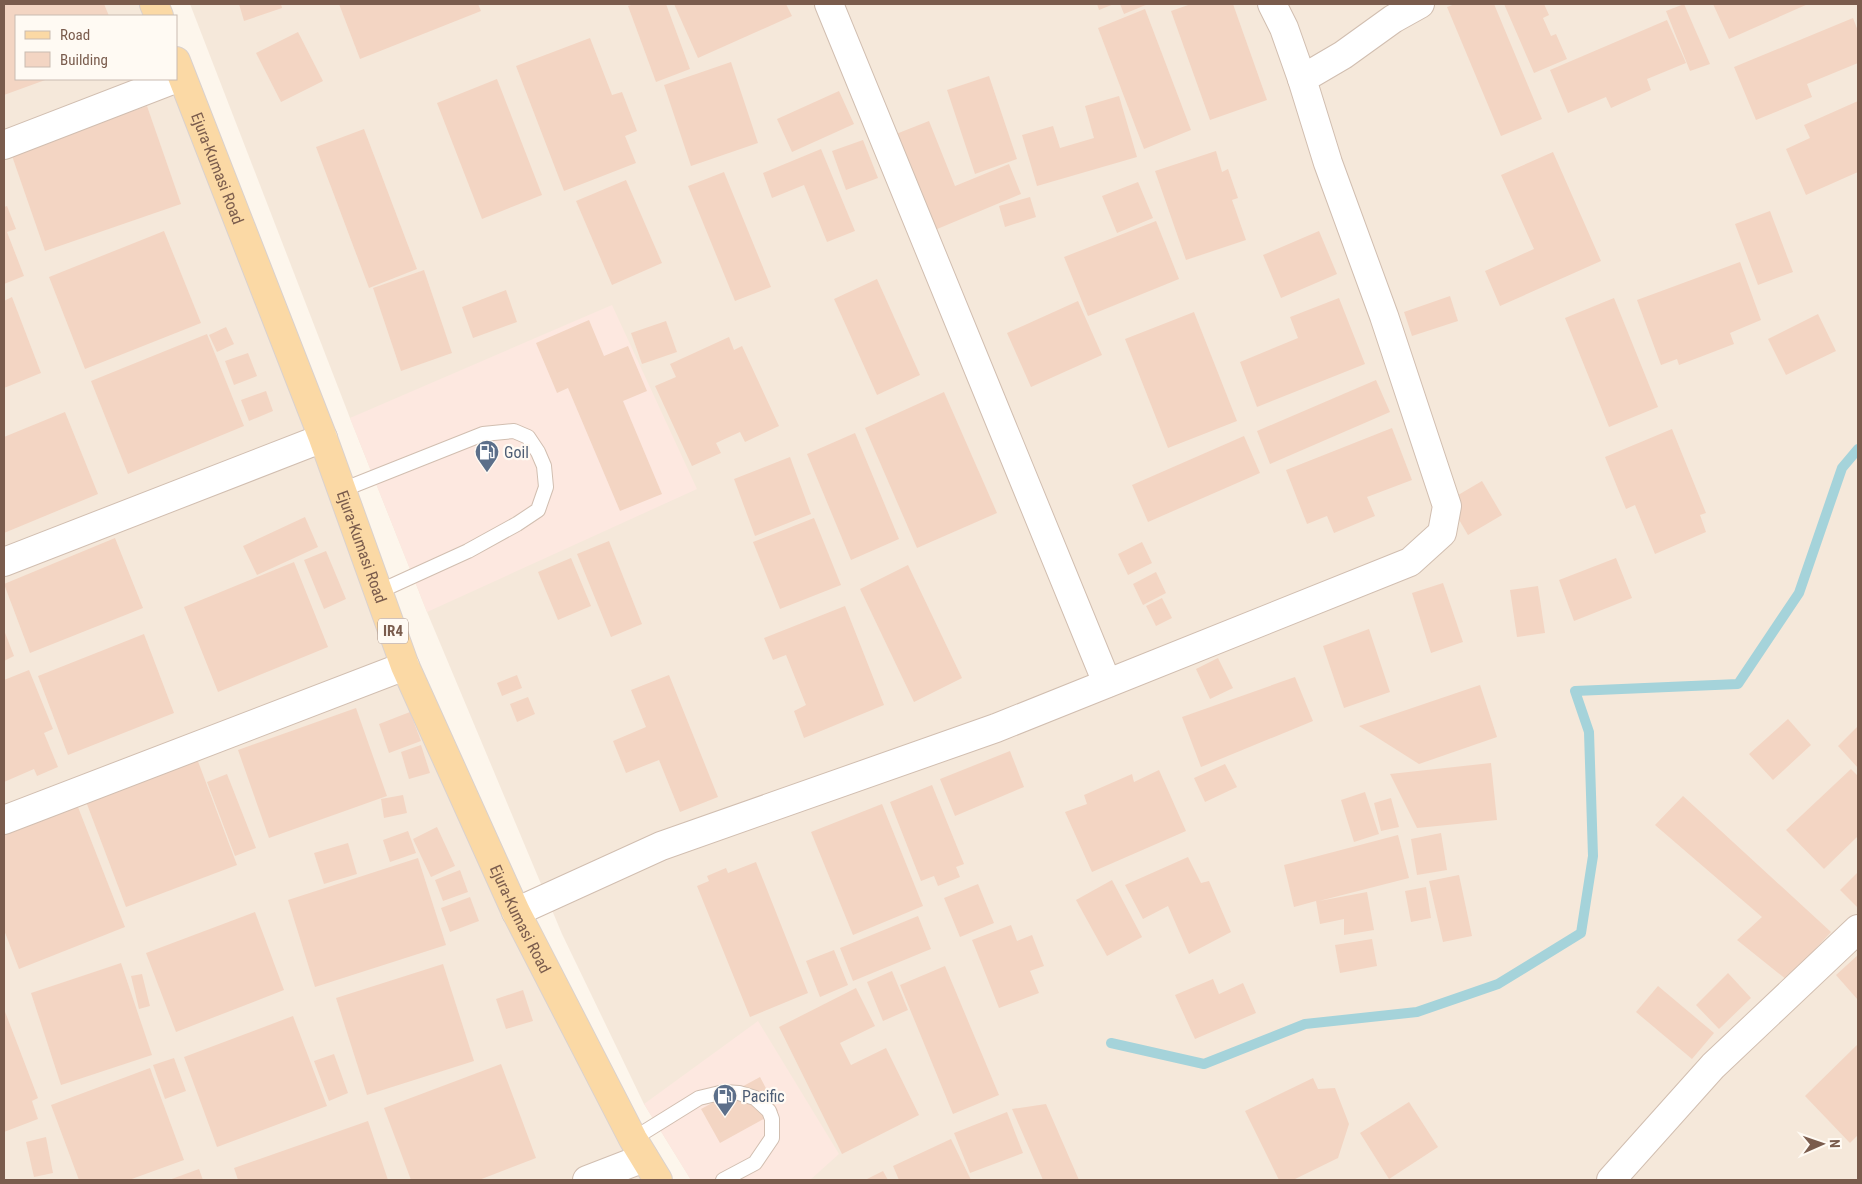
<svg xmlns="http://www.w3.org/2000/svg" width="1862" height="1184" viewBox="0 0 1862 1184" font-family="'Roboto Condensed',sans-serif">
	<rect width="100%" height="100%" fill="#fdf6ec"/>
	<g fill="#f5e8da">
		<polygon points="4,4 146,4 151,16 16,16 16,79 176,79 400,643 652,1180 4,1180"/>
		<polygon points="190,4 1858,4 1858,1180 691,1180 644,1104 562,934 427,612 350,418"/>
	</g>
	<g fill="#fde8e0">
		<polygon points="612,305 697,489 427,612 350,418"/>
		<polygon points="758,1021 839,1154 810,1180 691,1180 644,1104"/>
	</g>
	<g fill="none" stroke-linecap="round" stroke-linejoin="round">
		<polyline stroke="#a5d3da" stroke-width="10" points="1111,1043 1204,1064 1305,1024 1417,1012 1498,984 1581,933 1593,856 1589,732 1575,691 1738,684 1799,593 1842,468 1858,449"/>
	</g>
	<g fill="#f3d5c3">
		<polygon points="4,4 104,4 109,16 16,16 16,79 48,79 4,95"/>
		<polygon points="239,4 281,4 282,8 244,21"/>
		<polygon points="339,4 478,4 481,11 360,59"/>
		<polygon points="634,4 666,4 690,69 656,82 628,6"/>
		<polygon points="674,4 786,4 792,16 698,58"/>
		<polygon points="1097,4 1114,4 1099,10"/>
		<polygon points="1120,4 1148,4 1124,14"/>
		<polygon points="1191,4 1233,4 1267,100 1210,120 1171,11"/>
		<polygon points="1455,4 1494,4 1542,119 1501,136 1447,7"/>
		<polygon points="1504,4 1544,4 1549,15 1543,18 1551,36 1556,34 1567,59 1534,73"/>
		<polygon points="1684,4 1710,64 1690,71 1666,11"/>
		<polygon points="1713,4 1808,4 1729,39"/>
		<polygon points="1145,9 1191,130 1144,149 1098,28"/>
		<polygon points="1853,18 1858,31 1858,63 1807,84 1812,97 1756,120 1734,67"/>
		<polygon points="1667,20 1686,63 1647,79 1651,90 1611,108 1606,97 1568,113 1550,70"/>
		<polygon points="298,32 323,81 281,102 256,53"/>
		<polygon points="590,38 612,95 622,92 637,131 625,136 636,163 564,191 516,66"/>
		<polygon points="731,62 758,143 691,166 664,85"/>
		<polygon points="989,76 1017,159 975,174 947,90"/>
		<polygon points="497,79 542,195 482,219 437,103"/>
		<polygon points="839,91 854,124 792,152 777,119"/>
		<polygon points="1119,96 1137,157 1037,186 1022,135 1053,126 1060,148 1094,138 1085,106"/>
		<polygon points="1858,101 1858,172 1806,195 1786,149 1810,138 1804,125"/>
		<polygon points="147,106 181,204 45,251 11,153"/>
		<polygon points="929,121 955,186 1009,164 1021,194 930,232 891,136"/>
		<polygon points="364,129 417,269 369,288 316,147"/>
		<polygon points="863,140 878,178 846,190 832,151"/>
		<polygon points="821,149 855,231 827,242 804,185 772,198 763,173"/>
		<polygon points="1216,151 1222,172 1228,169 1238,198 1232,200 1246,240 1186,260 1155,171"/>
		<polygon points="1553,152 1601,261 1500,306 1485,271 1534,249 1501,175"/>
		<polygon points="724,172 771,287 735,301 688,186"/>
		<polygon points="626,180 662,263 612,285 576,201"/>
		<polygon points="1138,182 1153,218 1117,233 1102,196"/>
		<polygon points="1030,197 1036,217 1005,227 999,206"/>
		<polygon points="7,206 16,229 7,232 24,276 4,284 4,207"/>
		<polygon points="1770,211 1793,272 1758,285 1735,224"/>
		<polygon points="1156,221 1179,279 1088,316 1064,257"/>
		<polygon points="164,231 201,323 85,369 49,277"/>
		<polygon points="1319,231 1337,274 1281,298 1263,255"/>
		<polygon points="1740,262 1761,320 1730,333 1734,344 1679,365 1677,359 1661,365 1637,300"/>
		<polygon points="424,270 452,353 401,371 373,288"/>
		<polygon points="877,279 920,375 877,395 834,299"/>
		<polygon points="506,290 517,322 473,338 462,307"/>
		<polygon points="1450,296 1458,321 1412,336 1404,312"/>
		<polygon points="12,297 41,373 4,388 4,301"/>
		<polygon points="1339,298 1365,364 1257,407 1240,362 1298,338 1290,317"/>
		<polygon points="1614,298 1658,407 1609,427 1565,318"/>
		<polygon points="1078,301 1102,355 1031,387 1007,333"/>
		<polygon points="1194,312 1237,421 1168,448 1125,339"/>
		<polygon points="1818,314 1836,351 1786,375 1768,339"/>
		<polygon points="589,320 604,356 628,346 647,391 623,401 662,494 620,511 568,388 557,393 536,343"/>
		<polygon points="666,321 677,352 642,364 631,333"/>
		<polygon points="226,327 234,344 217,352 209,335"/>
		<polygon points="207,334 244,426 128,474 91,381"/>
		<polygon points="729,337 734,350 742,346 779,426 745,442 740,432 716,443 721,453 692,466 655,386 676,377 670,364"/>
		<polygon points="248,353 257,376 234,385 225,361"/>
		<polygon points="1376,380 1390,412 1270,464 1257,431"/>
		<polygon points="266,391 273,411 249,421 241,400"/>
		<polygon points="944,392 997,513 917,548 865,428"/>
		<polygon points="65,412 98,494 4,533 4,437"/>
		<polygon points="1392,428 1412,480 1367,497 1375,516 1334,533 1327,516 1307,524 1286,470"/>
		<polygon points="1672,429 1706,513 1700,515 1706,532 1655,554 1635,505 1626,509 1605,457"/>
		<polygon points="855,433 899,539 851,560 807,454"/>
		<polygon points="1244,436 1260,473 1148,522 1132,485"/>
		<polygon points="790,457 811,514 755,536 734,479"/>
		<polygon points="1482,481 1502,515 1468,535 1448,501"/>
		<polygon points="305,517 318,547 257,575 243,546"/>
		<polygon points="814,518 841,585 780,609 753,542"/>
		<polygon points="115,538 143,608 30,653 4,584"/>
		<polygon points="609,541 642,624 611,637 577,554"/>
		<polygon points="1142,542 1152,563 1128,575 1118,554"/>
		<polygon points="326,551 346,599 324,609 304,560"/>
		<polygon points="571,558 591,606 558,620 538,572"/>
		<polygon points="1616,558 1632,598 1574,621 1559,580"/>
		<polygon points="294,562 328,647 218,692 184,607"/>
		<polygon points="908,565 962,678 914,702 860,589"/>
		<polygon points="1156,572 1166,593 1143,605 1133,584"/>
		<polygon points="1443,583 1463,642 1431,653 1412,593"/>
		<polygon points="1538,586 1545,633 1517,637 1510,590"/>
		<polygon points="1162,598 1172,618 1156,626 1146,606"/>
		<polygon points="845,606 884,705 804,738 794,711 806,705 786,655 773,660 764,638"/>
		<polygon points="1369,629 1390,692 1344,708 1323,646"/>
		<polygon points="4,630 14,656 4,661"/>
		<polygon points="144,634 174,713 68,755 38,676"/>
		<polygon points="1218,658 1233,688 1210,699 1196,669"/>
		<polygon points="29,670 53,729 44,733 58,767 37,776 34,769 4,782 4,689 5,688 4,680"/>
		<polygon points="517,675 522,688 502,696 497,683"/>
		<polygon points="669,675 718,797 680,812 659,760 626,773 613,741 646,727 631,690"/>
		<polygon points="1295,677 1313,721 1201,767 1182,717"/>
		<polygon points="1480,685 1497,737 1419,764 1359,726"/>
		<polygon points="528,697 535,714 517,722 510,704"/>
		<polygon points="356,708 387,796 269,838 238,750"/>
		<polygon points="410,712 421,741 389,753 379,724"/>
		<polygon points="1788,719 1811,745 1773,780 1749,754"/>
		<polygon points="1858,726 1858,768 1838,746"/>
		<polygon points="421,745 430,773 409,779 401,752"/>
		<polygon points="1010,751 1024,787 955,816 940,779"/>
		<polygon points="196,756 237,865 126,907 85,799"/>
		<polygon points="1491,763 1497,820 1417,828 1390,774"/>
		<polygon points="1225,764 1237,787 1205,802 1194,778"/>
		<polygon points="1851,769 1858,776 1858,836 1824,869 1786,830"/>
		<polygon points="1159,770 1186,831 1092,872 1065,812 1087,804 1084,795 1132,774 1134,782"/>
		<polygon points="227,774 256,848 235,856 207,782"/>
		<polygon points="932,785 964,864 956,867 960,877 938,886 934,876 921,881 890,802"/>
		<polygon points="1365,792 1379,834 1354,842 1341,800"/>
		<polygon points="403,795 407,813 384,818 381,799"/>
		<polygon points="1683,796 1831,932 1787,980 1737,940 1762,917 1655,825"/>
		<polygon points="1391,798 1399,827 1381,831 1374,803"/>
		<polygon points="76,802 125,927 19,969 4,930 4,830"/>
		<polygon points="882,804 923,906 853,935 811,832"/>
		<polygon points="437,827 455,866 431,877 413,839"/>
		<polygon points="408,831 416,853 390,862 383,840"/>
		<polygon points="1441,833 1447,870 1417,875 1411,839"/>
		<polygon points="1398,835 1409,878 1319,901 1367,892 1374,930 1344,935 1344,919 1320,924 1316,901 1294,907 1284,865"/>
		<polygon points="348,843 357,874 324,884 314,853"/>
		<polygon points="1188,857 1201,883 1209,881 1231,932 1189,954 1168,906 1143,919 1125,885"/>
		<polygon points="418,858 446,945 315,987 288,900"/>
		<polygon points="756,862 808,993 750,1017 697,886 709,881 707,876 726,868 728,873"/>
		<polygon points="460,870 468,892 443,901 435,880"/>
		<polygon points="1858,872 1858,908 1840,890"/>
		<polygon points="1459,875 1472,936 1443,942 1429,881"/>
		<polygon points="1112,880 1142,937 1107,956 1076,900"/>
		<polygon points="978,884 994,923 960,937 944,898"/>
		<polygon points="1426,887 1431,918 1411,922 1405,891"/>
		<polygon points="470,897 479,921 450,932 441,908"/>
		<polygon points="255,912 284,990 176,1032 146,953"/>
		<polygon points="918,916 931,949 853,981 840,948"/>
		<polygon points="1011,925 1017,941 1032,935 1044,966 1030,971 1039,993 999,1008 972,940"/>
		<polygon points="1372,939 1377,966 1340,973 1335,945"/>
		<polygon points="834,950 848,985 820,997 806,961"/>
		<polygon points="1858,955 1858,1000 1836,975"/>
		<polygon points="121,963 152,1055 61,1085 31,993"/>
		<polygon points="443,964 474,1061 367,1095 336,998"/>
		<polygon points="945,966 999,1095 953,1114 900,985"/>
		<polygon points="892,971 908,1010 883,1021 867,982"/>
		<polygon points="1728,973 1751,998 1719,1029 1696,1005"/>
		<polygon points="142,974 150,1006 139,1009 131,976"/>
		<polygon points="1213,979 1219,994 1243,983 1256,1013 1195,1039 1175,995"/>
		<polygon points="1658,986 1714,1033 1692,1059 1636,1012"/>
		<polygon points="856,988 875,1026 840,1043 851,1065 886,1048 919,1115 842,1154 779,1027"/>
		<polygon points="523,990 533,1021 506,1029 496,999"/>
		<polygon points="4,1009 38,1098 32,1101 38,1119 4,1132"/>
		<polygon points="293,1016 327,1106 217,1147 184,1057"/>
		<polygon points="1858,1044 1858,1135 1850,1143 1805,1096"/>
		<polygon points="334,1054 348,1093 329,1101 314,1061"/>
		<polygon points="174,1058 186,1091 165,1099 153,1065"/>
		<polygon points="501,1064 536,1158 479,1180 411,1180 384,1108"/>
		<polygon points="150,1068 184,1160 129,1180 79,1180 51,1105"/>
		<polygon points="760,1077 778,1111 720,1143 701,1109"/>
		<polygon points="1313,1078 1318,1089 1335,1088 1349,1124 1338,1158 1293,1180 1279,1180 1245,1111"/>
		<polygon points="1409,1102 1438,1147 1389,1179 1360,1133"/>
		<polygon points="1046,1104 1079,1180 1043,1180 1012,1109"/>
		<polygon points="1007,1112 1023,1153 970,1173 954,1133"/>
		<polygon points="368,1121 388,1180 238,1180 234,1168"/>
		<polygon points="46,1137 53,1173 34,1177 26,1142"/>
		<polygon points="951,1139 971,1180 899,1180 893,1166"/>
		<polygon points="199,1169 203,1180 169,1180"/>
		<polygon points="883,1171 888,1180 865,1180"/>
	</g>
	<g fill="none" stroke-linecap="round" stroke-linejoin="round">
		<defs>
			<g id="service">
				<polyline points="342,490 483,434 514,431 528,437 538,452 544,466 546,487 538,510 517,524 468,551 378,592"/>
				<polyline points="633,1139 699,1098 724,1092 739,1093 755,1098 769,1111 772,1119 772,1138 755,1163 723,1180"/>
			</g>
			<g id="minor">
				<polyline points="829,4 1107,683"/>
				<polyline points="1272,4 1284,28 1302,79"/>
				<polyline points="4,145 175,79"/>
				<polyline points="4,562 323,438"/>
				<polyline points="4,820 405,666"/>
				<polyline points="516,912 661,846 996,728 1410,562 1442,533 1447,506 1384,316 1328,163 1302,79 1343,55 1393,19 1420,4"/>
				<polyline points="587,1180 644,1158"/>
				<polyline points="1611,1180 1713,1066 1858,929"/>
			</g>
			<g id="primary">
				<polyline points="154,4 159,16"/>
				<path id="s1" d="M176,61L323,438L405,666L516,912L633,1139L658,1180"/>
			</g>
		</defs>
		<use href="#service" stroke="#d1beb0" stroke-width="16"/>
		<use href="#minor" stroke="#d1beb0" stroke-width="30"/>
		<use href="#primary" stroke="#dad1cd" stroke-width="30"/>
		<use href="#service" stroke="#fff" stroke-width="14"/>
		<use href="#minor" stroke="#fff" stroke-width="28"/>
		<use href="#primary" stroke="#fbd9a5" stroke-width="28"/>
	</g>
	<defs>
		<symbol id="fuel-pin" viewBox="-11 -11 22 30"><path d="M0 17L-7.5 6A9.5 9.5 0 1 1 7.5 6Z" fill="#5c6f8a" stroke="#fffaf3"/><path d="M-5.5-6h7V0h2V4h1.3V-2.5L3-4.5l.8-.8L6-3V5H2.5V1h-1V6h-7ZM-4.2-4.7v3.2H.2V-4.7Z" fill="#fff"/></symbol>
	</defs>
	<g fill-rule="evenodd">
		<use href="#fuel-pin" x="473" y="438" width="28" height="38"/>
		<use href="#fuel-pin" x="711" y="1082" width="28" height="38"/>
	</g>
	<g text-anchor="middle" stroke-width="4.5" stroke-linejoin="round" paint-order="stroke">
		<rect fill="#fffaf3" stroke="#a28b7f" stroke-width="1" x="378" y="618.5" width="30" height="25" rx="4"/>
		<g font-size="15" font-weight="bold" fill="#7a5c4d">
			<text x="393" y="636">IR4</text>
		</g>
		<g font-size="16" fill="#7a5c4d" stroke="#fffaf3">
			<text dy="6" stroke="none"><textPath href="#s1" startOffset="115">Ejura-Kumasi Road</textPath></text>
			<text dy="6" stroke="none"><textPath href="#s1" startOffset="520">Ejura-Kumasi Road</textPath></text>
			<text dy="6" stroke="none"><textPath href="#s1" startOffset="925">Ejura-Kumasi Road</textPath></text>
		</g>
		<g font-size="16" fill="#4e5e75" stroke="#fffaf3" text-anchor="start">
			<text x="504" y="458">Goil</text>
			<text x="742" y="1102">Pacific</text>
		</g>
	</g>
	<rect width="1862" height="1184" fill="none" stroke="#7a5c4d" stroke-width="10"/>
	<rect x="15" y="15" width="162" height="65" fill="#fffaf3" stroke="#cabbb1"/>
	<rect x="25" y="31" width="25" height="8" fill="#fbd9a5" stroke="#cabbb1"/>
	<text x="60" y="40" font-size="15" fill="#7a5c4d">Road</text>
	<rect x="25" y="52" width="25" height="15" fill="#f3d5c3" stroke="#cabbb1"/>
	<text x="60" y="65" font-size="15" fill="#7a5c4d">Building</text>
	<g transform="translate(1822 1144) rotate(88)" stroke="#fffaf3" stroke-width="4" paint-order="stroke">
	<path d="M0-4L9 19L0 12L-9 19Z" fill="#7a5c4d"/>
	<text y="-8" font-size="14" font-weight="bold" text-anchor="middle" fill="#7a5c4d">N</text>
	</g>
</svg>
